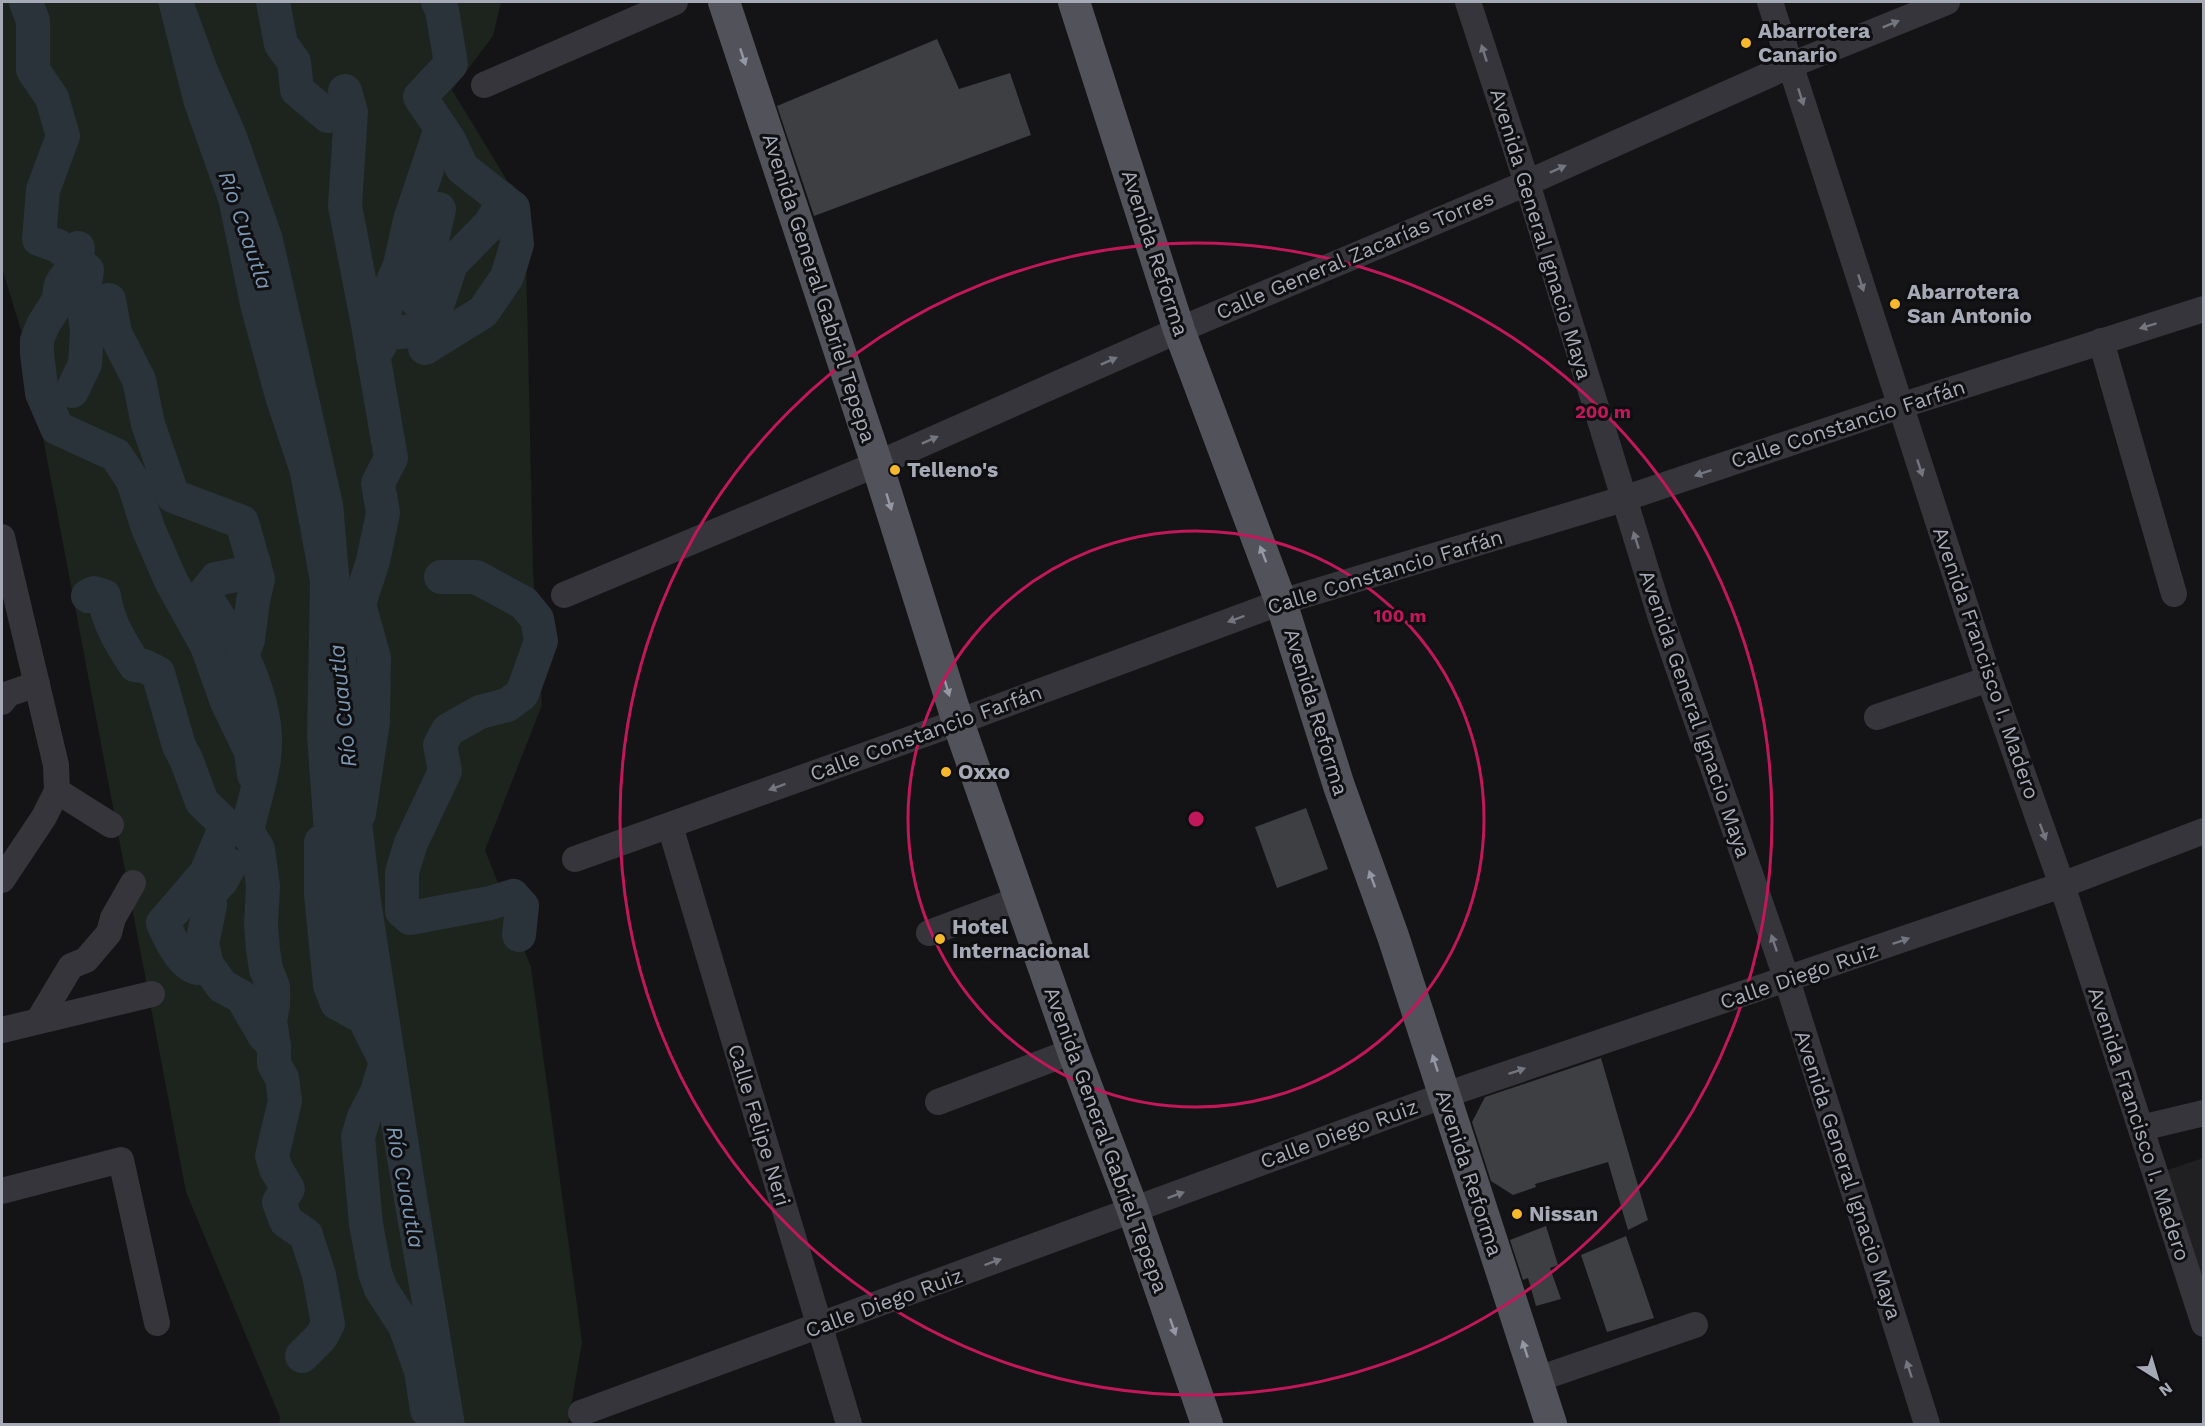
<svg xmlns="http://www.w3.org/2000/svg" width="2205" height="1426" viewBox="0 0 2205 1426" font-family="'Work Sans',sans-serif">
	<rect width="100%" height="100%" fill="#141416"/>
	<polygon fill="#202023" points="2203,1158 2203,1278 2190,1282 2156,1174"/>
	<polygon fill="#1c241d" points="2,2 501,2 493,36 452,90 525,210 533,570 542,705 485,850 531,967 582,1342 568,1424 279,1424 280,1417 186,1192 25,343 2,268"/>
	<polygon fill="#2a323a" points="158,2 194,2 217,65 246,131 282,234 343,503 364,749 381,900 425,1183 465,1424 427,1424 416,1327 369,1055 351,1003 317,875 307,736 310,582 290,474 266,402 241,310 219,204 184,105"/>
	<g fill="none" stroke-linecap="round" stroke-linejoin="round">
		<g stroke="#2a323a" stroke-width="34">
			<polyline points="26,2 33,21 33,70 52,98 63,136 43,190 39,239 58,246 87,270 83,300 87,332 85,364 72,391"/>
			<polyline points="273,2 281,44 294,62 297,90 328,116"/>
			<polyline points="345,91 351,112 345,206 368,325 391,458 378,483 383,513 373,561 359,604 374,658 373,722 359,814"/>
			<path d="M78,248C77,253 78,259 76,263C69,277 57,281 60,298L43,325L37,340V354L42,393L57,428L116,455L133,481L148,528L171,581L207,646L227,702L251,752L254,775"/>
			<path d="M109,300L115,333L139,380L148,424L173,496L242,522L258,579L253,601L248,640L242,655C257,687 269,723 264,758C261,782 252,808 247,831L258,849L263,886L261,924L263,950L266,969L273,987V1005L270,1021L274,1046V1064L282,1078L285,1101L272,1156L276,1169L288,1189L279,1202L286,1221L306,1235L319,1275L328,1324L321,1337L302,1356"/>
			<polyline points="417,301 421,289 439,209"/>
			<polyline points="387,333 383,324 388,293 400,265 410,220 441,128"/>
			<polyline points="425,348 483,312 507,277 517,244 513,208 462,168 449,140 420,97 451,64 442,10 438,2"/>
			<polyline points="373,357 387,333 429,330 451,264 490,224 501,206 501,198"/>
			<polyline points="441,577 476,577 524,603 537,619 541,641 522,694 507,705 480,712 448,730 440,745 445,771 411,843 402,872 402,911 410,918 490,903 513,896 522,906 519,935"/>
			<path d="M88,596L94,593L104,596C108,623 121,643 135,665L144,666L158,673L179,746L186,759L202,802L221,820L223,833L206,873L163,923C168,935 183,967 198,968C201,968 204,966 207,965"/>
			<polyline points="227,631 204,594 216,579 241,574 254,563"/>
			<polyline points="321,842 321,895 330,985 337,1003 364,1018 386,1062 377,1092 364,1117 358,1137 366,1224 375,1273 381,1289 405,1326 421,1371 427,1410 438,1416 442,1424"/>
			<polyline points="230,865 222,880 209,894 210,905 202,944 207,965 222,986 242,997 264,1035 274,1046"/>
		</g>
	</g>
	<g fill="#3e3f43">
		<polygon points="937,39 959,89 1010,73 1031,135 814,216 777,106"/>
		<polygon points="1306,808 1328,869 1277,888 1255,827"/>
		<polygon points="1601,1058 1648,1220 1628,1230 1608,1162 1535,1184 1536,1187 1513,1195 1491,1181 1472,1122 1485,1097"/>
		<polygon points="1546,1226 1558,1265 1550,1268 1561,1299 1536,1306 1528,1278 1523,1280 1510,1240"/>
		<polygon points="1626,1236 1654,1318 1607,1332 1581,1255"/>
	</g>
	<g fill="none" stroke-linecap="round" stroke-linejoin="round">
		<g stroke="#35353b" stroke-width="26">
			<polyline points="1468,2 1527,183 1660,615 1787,980 1927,1424"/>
			<polyline points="1770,2 1989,679 2062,885 2204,1324"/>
			<polyline points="484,85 675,2"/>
			<polyline points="2101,341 2174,594"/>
			<polyline points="2,537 56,765 57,791 44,817 2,880"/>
			<polyline points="564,595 877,464 1179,330 1527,183 1791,65 1947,2"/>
			<polyline points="2,702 8,694 37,684"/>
			<polyline points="1877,717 1989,679"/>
			<polyline points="57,791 111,825"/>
			<polyline points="670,826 849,1424"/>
			<polyline points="575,859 958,722 1281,602 1623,499 1900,406 2204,309"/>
			<polyline points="929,933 1020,899"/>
			<polyline points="38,1021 71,966 86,960 109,933 113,918 133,883"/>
			<polyline points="2,1030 152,994"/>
			<polyline points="938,1102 1073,1051"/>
			<polyline points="2141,1128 2204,1113"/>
			<polyline points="2,1191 121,1160 157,1323"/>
			<polyline points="1535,1380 1695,1325"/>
			<polyline points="581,1413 1445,1095 2062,885 2204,831"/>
		</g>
		<g stroke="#51525a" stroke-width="32">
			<polyline points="724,2 877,464 958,722 1073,1051 1133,1210 1207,1424"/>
			<polyline points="1074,2 1179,330 1281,602 1339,786 1393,936 1551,1424"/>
		</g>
	</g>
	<defs><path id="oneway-solid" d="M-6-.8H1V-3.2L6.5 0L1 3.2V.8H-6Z" transform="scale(1.5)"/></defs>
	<g fill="#73757f">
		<use href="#oneway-solid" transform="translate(1891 24) rotate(-22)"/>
		<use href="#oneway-solid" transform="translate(1484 53) rotate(-108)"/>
		<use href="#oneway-solid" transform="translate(1801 97) rotate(72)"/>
		<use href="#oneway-solid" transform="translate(1558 169) rotate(-24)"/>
		<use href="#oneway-solid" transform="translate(1861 283) rotate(72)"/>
		<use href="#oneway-solid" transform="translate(2148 326) rotate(163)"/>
		<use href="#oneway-solid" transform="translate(1109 361) rotate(-24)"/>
		<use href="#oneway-solid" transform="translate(930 440) rotate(-24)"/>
		<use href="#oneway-solid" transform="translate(1920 468) rotate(72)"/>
		<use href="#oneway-solid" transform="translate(1703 473) rotate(161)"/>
		<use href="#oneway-solid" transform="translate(1636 540) rotate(-108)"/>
		<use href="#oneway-solid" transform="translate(1236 619) rotate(160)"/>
		<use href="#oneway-solid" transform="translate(777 787) rotate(160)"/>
		<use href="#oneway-solid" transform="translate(2043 832) rotate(70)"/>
		<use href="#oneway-solid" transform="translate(1901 941) rotate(-19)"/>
		<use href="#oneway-solid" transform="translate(1774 943) rotate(-109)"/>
		<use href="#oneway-solid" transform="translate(1517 1071) rotate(-19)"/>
		<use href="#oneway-solid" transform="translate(1176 1195) rotate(-20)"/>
		<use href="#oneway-solid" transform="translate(993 1262) rotate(-20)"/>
		<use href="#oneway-solid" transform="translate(1909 1369) rotate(-108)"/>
	</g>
	<g fill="#9498a4">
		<use href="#oneway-solid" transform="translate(743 57) rotate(72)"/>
		<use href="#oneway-solid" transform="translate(889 502) rotate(73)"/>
		<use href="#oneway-solid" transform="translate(1263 554) rotate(-111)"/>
		<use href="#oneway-solid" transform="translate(947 688) rotate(73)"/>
		<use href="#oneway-solid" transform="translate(1372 879) rotate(-110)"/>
		<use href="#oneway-solid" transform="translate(1435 1063) rotate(-108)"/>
		<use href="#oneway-solid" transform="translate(1173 1327) rotate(71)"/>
		<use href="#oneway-solid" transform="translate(1525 1349) rotate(-108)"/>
	</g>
	<g fill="none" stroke="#c2185b" stroke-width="3">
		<circle cx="1196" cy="819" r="288"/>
		<circle cx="1196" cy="819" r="576"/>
	</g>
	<g fill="#f6b82c" stroke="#0f0f11" stroke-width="2">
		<circle cx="1746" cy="43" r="6"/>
		<circle cx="1895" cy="304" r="6"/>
		<circle cx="895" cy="470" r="6"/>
		<circle cx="946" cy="772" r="6"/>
		<circle cx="940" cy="939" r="6"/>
		<circle cx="1517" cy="1214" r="6"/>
	</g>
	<g text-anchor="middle" stroke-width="6" stroke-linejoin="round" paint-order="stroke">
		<g font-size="21" font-weight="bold" fill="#a5aab6" stroke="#0f0f11" text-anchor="start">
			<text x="1758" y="38">Abarrotera<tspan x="1758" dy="24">Canario</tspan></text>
			<text x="1907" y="299">Abarrotera<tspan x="1907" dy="24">San Antonio</tspan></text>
			<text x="907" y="477">Telleno's</text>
			<text x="958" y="779">Oxxo</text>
			<text x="952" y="934">Hotel<tspan x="952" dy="24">Internacional</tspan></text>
			<text x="1529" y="1221">Nissan</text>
		</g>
		<g font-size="21" fill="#a5aab6" stroke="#0f0f11">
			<text transform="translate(1541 234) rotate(73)" y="7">Avenida General Ignacio Maya</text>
			<text transform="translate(1155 253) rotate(72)" y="7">Avenida Reforma</text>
			<text transform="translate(1355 255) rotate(-23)" y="7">Calle General Zacarías Torres</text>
			<text transform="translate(819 288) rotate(72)" y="7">Avenida General Gabriel Tepepa</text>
			<text transform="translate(1848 424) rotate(-18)" y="7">Calle Constancio Farfán</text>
			<text transform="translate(1385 572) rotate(-17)" y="7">Calle Constancio Farfán</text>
			<text transform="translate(1986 663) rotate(71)" y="7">Avenida Francisco I. Madero</text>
			<text transform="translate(1316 712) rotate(73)" y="7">Avenida Reforma</text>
			<text transform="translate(1695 714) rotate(71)" y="7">Avenida General Ignacio Maya</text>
			<text transform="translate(926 733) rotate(-20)" y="7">Calle Constancio Farfán</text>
			<text transform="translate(1799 976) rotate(-19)" y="7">Calle Diego Ruiz</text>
			<text transform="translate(2139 1124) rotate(72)" y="7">Avenida Francisco I. Madero</text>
			<text transform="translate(759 1125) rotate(73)" y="7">Calle Felipe Neri</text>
			<text transform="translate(1339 1134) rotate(-20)" y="7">Calle Diego Ruiz</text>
			<text transform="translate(1106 1140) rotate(70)" y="7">Avenida General Gabriel Tepepa</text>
			<text transform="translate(1469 1173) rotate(72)" y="7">Avenida Reforma</text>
			<text transform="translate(1848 1175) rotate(72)" y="7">Avenida General Ignacio Maya</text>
			<text transform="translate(884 1303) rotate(-20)" y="7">Calle Diego Ruiz</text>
		</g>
		<g font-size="22" font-style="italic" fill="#7b97b2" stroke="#0f0f11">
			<text transform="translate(246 230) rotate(71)" y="8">Río Cuautla</text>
			<text transform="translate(342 706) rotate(-96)" y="8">Río Cuautla</text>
			<text transform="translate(406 1187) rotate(79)" y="8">Río Cuautla</text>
		</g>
	</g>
	<circle cx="1196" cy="819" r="9" fill="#c2185b" stroke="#0f0f11" stroke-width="3"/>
	<g font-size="18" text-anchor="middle" font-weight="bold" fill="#c2185b" stroke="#0f0f11" stroke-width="6" stroke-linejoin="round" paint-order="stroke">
		<text x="1603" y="418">200 m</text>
		<text x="1400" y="622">100 m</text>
	</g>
	<rect width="2205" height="1426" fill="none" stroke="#a5aab6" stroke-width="6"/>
	<g transform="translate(2157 1378) rotate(143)" stroke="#0f0f11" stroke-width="4.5" paint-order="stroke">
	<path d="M0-4.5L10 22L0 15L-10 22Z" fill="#a5aab6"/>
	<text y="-9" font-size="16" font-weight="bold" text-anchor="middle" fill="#a5aab6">N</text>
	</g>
</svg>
